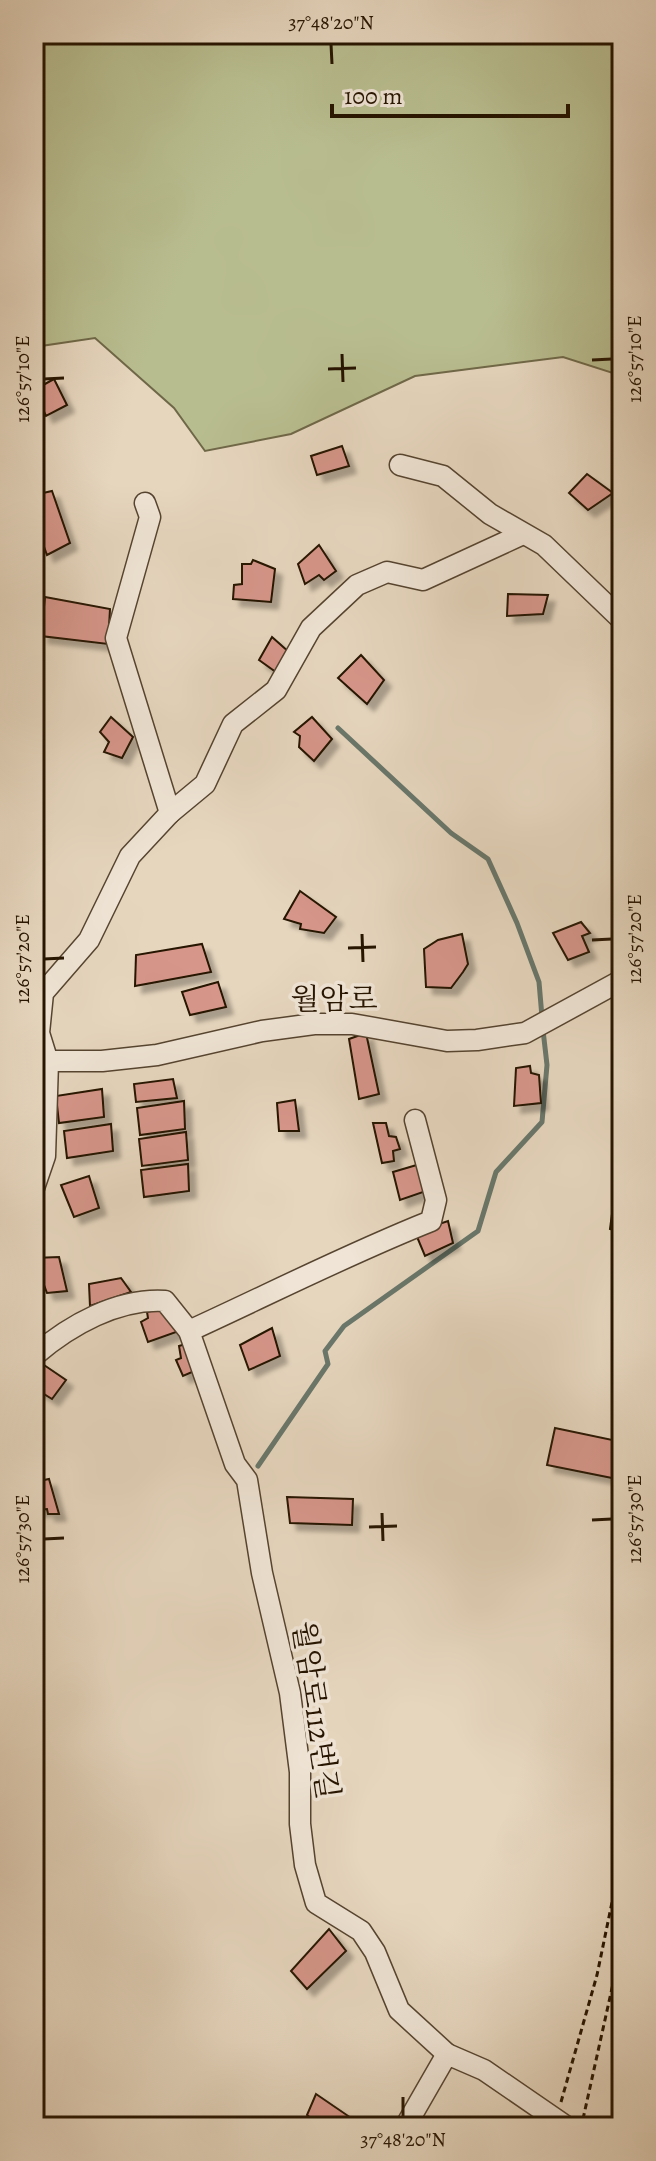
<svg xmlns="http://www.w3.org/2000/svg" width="656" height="2161" viewBox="0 0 656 2161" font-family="Alegreya,'Noto Serif KR',serif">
	<defs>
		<filter id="shadow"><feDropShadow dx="7" dy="7" stdDeviation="2" flood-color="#0004"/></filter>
	</defs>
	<rect width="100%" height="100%" fill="#e6d6be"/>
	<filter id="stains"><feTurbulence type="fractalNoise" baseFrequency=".0025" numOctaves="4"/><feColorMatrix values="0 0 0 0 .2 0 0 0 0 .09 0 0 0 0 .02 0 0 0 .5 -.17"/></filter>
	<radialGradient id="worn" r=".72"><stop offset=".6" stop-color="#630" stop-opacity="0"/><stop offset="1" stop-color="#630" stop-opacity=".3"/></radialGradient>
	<polygon fill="#b8bd8f" stroke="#6f6848" stroke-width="2" points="34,34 622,34 622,376 563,357 415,376 291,434 205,451 174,408 95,338 34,347"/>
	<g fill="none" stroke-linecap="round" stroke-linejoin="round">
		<g stroke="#69776b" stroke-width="5">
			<polyline points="338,728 451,833 488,859 517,923 539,982 542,1017"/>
			<polyline points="258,1466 328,1364 325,1351 344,1326 478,1231 496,1172 542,1122 547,1065 543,1030"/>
		</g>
	</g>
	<g fill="#d6968a" stroke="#261400" stroke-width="2" filter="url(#shadow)">
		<polygon points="54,379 67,405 46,416 34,390"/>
		<polygon points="342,446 349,466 317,475 311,456"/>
		<polygon points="587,474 613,493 588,510 569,493"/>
		<polygon points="52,491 70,543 47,555 34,519 34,495"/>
		<polygon points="319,545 336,571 324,580 319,575 305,584 298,564"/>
		<polygon points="253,560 275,569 271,602 233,599 234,585 242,584 242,564 251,564"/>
		<polygon points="508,594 548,595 543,614 507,616"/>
		<polygon points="45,597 110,609 108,644 41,636"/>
		<polygon points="272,637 290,653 280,675 259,660"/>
		<polygon points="361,655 384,680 367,704 338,678"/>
		<polygon points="111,717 133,737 122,758 104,752 109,742 100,732"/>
		<polygon points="312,717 332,739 314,761 299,747 300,736 294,732"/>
		<polygon points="300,891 336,917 324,933 300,929 301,924 284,919"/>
		<polygon points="581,922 590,933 582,936 589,952 568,960 553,933"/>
		<polygon points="462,934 468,964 463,972 451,988 426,987 424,949 438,940"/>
		<polygon points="202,944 211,972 135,986 136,955"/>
		<polygon points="218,982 226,1007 190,1015 182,992"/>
		<polygon points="366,1033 379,1094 359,1099 349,1039"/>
		<polygon points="530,1066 531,1073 539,1075 541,1103 514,1106 516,1068"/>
		<polygon points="173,1079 177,1098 136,1102 134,1084"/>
		<polygon points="102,1089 104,1117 59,1123 56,1096"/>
		<polygon points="295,1100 299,1131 279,1131 277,1103"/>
		<polygon points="184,1101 185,1129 140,1135 137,1108"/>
		<polygon points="373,1123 386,1123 389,1136 396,1137 400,1149 393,1151 394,1161 382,1163"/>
		<polygon points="111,1124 113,1151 67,1158 64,1131"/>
		<polygon points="186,1132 188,1160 142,1166 139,1139"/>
		<polygon points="620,1153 622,1153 622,1232 610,1229"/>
		<polygon points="188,1164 189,1191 144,1197 141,1170"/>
		<polygon points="420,1164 429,1190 400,1200 393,1172"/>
		<polygon points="89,1176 99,1208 74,1217 61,1185"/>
		<polygon points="448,1221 453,1243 425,1256 415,1232"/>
		<polygon points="59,1257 67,1291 47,1293 34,1258"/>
		<polygon points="121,1278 131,1292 90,1306 89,1284"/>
		<polygon points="167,1307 179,1331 148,1342 141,1322 148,1318 147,1312"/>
		<polygon points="272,1328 280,1356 249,1370 240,1345"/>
		<polygon points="189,1343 199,1369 183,1376 176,1360 181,1358 179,1346"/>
		<polygon points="44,1365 66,1380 52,1399 36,1389"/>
		<polygon points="555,1428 622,1442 622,1480 547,1465"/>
		<polygon points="49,1479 59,1514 48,1514 47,1509 36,1510 34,1482"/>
		<polygon points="287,1497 353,1499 352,1525 290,1523"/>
		<polygon points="329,1929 346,1951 307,1989 291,1971"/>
		<polygon points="316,2094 357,2122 355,2127 322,2127 307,2115"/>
	</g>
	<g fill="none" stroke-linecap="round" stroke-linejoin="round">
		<defs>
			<g id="minor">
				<polyline points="400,465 443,476 490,514 544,545 622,620"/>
				<polyline points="145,503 150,517 116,638 170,813"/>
				<polyline points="37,1061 102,1061 157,1055 262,1031 314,1024 352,1024 447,1041 477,1040 525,1033 622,980"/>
				<polyline points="34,1188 45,1156 48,1062 39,1033 43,993 89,940 130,856 170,813 205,784 233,724 276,690 311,628 357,585 387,572 423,580 523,534"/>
				<path d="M189,1331C270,1294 348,1254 431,1221L436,1200L415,1120"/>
				<path d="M35,1355C70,1325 118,1298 165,1301L189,1331L235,1464L247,1480L262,1573L290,1693L300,1772V1824L305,1865L316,1903L361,1931L375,1952L399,2010L447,2054"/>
				<polyline points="405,2127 447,2054 484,2070 567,2127"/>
			</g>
		</defs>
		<use href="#minor" stroke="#564430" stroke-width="23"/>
		<g stroke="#261400" stroke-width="3" stroke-dasharray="6 4" stroke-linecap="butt">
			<polyline points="561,2102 597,1975 622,1854"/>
			<polyline points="583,2119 622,1943"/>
		</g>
		<use href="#minor" stroke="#efe4d5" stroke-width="20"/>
	</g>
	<path fill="none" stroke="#261400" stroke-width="3" d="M331,44L332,64M342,354L343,382M592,360L612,359M328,369L356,368M44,379L64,378M362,934L363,962M592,940L612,939M348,948L376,947M44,959L64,958M382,1513L383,1541M592,1520L612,1519M369,1527L397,1526M44,1539L64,1538M403,2097V2117"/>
	<g text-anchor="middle" stroke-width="7" stroke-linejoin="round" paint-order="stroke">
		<g font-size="30" fill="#261400" stroke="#efe4d5">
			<text x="334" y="1009">월암로</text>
			<text transform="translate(316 1710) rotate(82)" y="10">월암로112번길</text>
		</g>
	</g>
	<rect width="656" height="2161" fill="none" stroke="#e6d6be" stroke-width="88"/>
	<path d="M332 104v12h236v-12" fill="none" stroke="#261400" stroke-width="4"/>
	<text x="344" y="104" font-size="24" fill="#261400" stroke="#efe4d5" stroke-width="6" paint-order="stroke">100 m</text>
	<rect x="44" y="44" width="568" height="2073" fill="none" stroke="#261400" stroke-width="3"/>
	<g font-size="20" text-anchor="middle" fill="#261400">
		<text x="331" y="29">37°48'20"N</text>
		<text transform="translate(634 359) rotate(-90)" y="7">126°57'10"E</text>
		<text transform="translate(22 379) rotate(-90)" y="7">126°57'10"E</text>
		<text transform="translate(634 939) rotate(-90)" y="7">126°57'20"E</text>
		<text transform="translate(22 959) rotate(-90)" y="7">126°57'20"E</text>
		<text transform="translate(634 1519) rotate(-90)" y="7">126°57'30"E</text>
		<text transform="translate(22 1539) rotate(-90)" y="7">126°57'30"E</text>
		<text x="403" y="2146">37°48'20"N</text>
	</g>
	<rect width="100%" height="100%" filter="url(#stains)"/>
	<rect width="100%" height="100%" fill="url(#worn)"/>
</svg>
